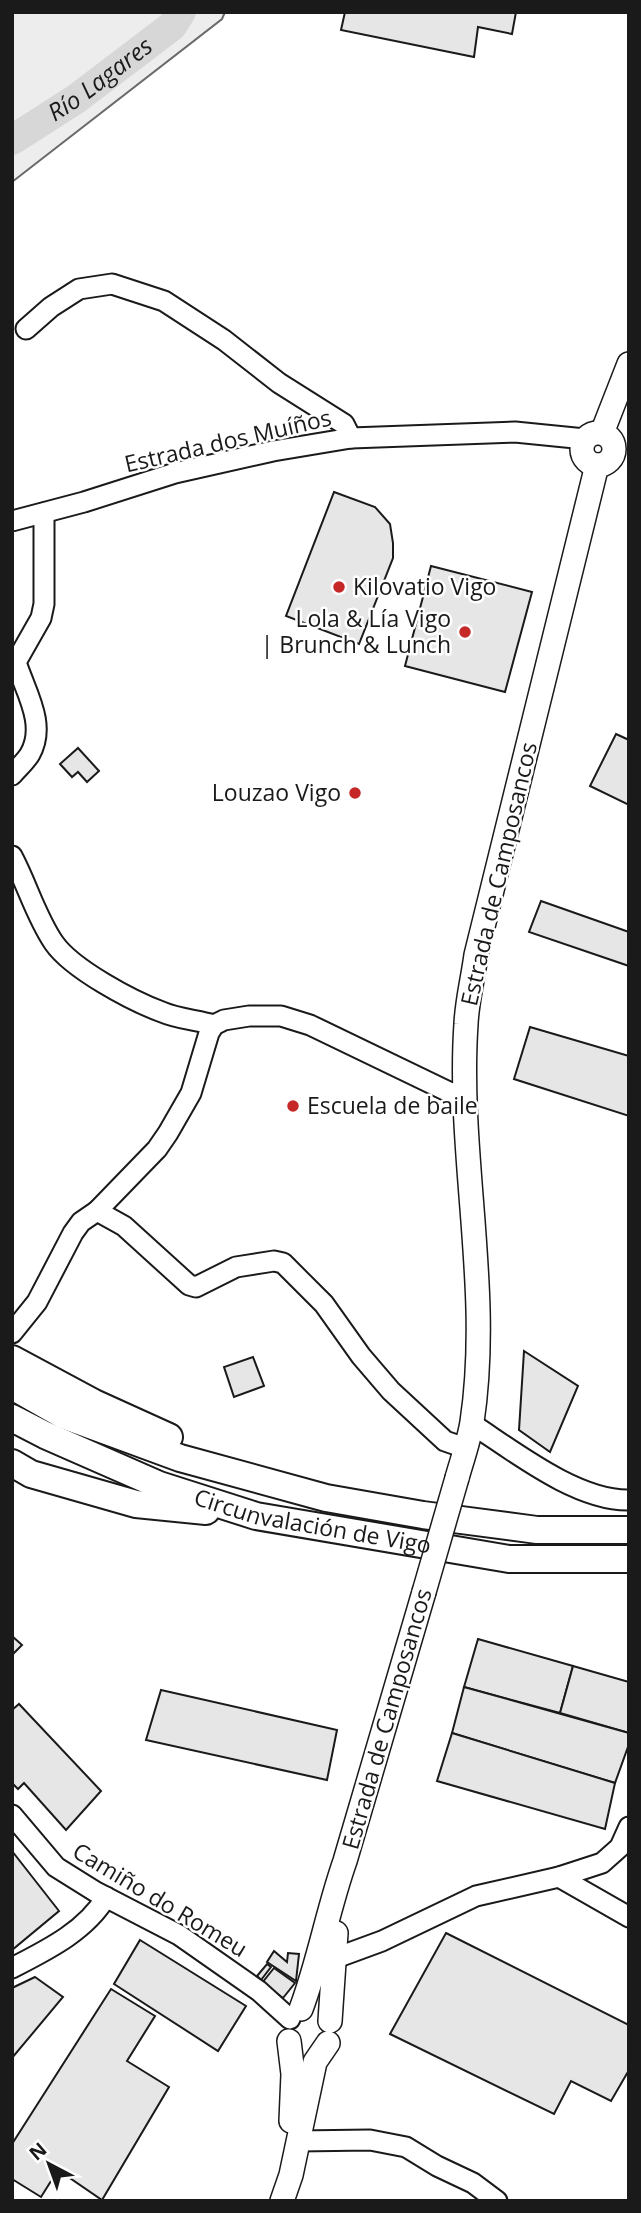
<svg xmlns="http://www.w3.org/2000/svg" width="641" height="2213" viewBox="0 0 641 2213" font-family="'Open Sans',sans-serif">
	<rect width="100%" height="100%" fill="#fff"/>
	<polygon fill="#ededed" stroke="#6a6a6a" stroke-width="2" points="12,12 225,12 222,19 12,182"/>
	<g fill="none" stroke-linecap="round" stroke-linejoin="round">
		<path stroke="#d7d7d7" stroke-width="30" id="s1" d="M12,140L76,99L172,26L181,12"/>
	</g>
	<g fill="#e6e6e6" stroke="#1a1a1a" stroke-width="2">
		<polygon points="345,12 516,12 512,34 478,27 474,57 341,30"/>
		<polygon points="334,492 375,507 390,524 393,543 393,558 359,644 286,616"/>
		<polygon points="431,566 532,592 505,692 405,666"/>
		<polygon points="616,734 629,740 629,805 590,786"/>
		<polygon points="78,748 99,771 87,782 78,772 72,777 60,764"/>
		<polygon points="541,901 629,932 629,966 529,932"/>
		<polygon points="530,1027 629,1056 629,1116 514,1079"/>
		<polygon points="524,1351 578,1386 550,1452 519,1430"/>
		<polygon points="253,1357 264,1386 234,1397 224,1367"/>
		<polygon points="12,1636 22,1645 12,1655"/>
		<polygon points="478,1639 573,1666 560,1713 464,1687"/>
		<polygon points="573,1666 629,1682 629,1733 560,1713"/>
		<polygon points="464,1687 629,1733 629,1744 615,1783 452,1733"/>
		<polygon points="161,1690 337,1730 327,1780 146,1740"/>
		<polygon points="19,1704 101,1791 66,1830 24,1783 18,1789 12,1783 12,1710"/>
		<polygon points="452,1733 615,1783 605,1829 437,1781"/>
		<polygon points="12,1851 59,1911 12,1950"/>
		<polygon points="446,1933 629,2025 629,2070 611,2101 571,2081 554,2114 390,2034"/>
		<polygon points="140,1940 246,2006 218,2051 114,1984"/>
		<polygon points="274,1951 287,1962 288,1953 299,1954 296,1981 267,1962"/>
		<polygon points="267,1964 271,1967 261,1980 257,1976"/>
		<polygon points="274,1968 295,1983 283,1998 262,1983"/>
		<polygon points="35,1977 63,1997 12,2058 12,1988"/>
		<polygon points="111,1989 155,2016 127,2061 169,2087 102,2200 58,2170 41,2197 12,2179 12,2144"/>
	</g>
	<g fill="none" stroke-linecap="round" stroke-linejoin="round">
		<defs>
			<g id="minor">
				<polyline points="26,329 51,307 79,289 112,284 164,301 224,340 279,383 344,424 351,438"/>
				<polyline points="12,521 84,502 175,473 273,451 351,438 515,432 585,439"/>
				<path d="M12,775C18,768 26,761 30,754C47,724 25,691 16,662L41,618L44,604V513"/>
				<path d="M12,856C27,884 36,917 54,943C72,969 132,1001 162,1012C178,1019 197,1020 214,1025"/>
				<polyline points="97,1211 124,1226 189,1285 196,1287 236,1267 274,1261 283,1263 324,1304 361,1356 391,1391 445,1441 465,1448"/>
				<polyline points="12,1333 37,1302 73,1233 81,1222 97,1211 157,1149 168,1133 191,1093 209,1033 214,1025 224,1020 249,1016 281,1016 310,1025 449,1092 465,1095"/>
				<path d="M472,1424C515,1452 577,1501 629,1500"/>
				<polyline points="12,1815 56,1867 96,1892 179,1935 259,1991 290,2019"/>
				<polyline points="559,1877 629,1917"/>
				<polyline points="333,1959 382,1941 476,1896 559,1877 602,1863 620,1847 629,1827"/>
				<path d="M12,1968C47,1950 86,1931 106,1897"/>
				<polyline points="298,2141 370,2140 406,2147 437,2166 473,2183 497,2201"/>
			</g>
			<g id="major">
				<circle cx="598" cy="449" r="16"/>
				<polyline points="602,433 629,364"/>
				<path d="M457,1478C462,1460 469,1441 472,1422C492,1289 457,1156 466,1024C467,1001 473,978 476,955L597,465"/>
				<path d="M301,2009C319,1961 328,1909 345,1861L424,1592"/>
				<polyline points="330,2021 336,1933"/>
				<polyline points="289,2041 293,2074 291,2121"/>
				<polyline points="282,2201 291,2175 315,2062 328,2043"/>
			</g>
			<g id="highway">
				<polyline points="12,1359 94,1403 169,1437"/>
				<polyline points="12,1386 63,1415 180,1458 326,1498 423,1515 537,1530 629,1530"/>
				<path id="s2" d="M12,1418L45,1435L159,1485L256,1516L509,1559H629"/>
				<polyline points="12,1463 31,1474 136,1504 206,1511"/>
			</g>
		</defs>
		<use href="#minor" stroke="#1a1a1a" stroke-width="23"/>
		<use href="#major" stroke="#1a1a1a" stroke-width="26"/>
		<use href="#highway" stroke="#1a1a1a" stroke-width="30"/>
		<use href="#minor" stroke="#fff" stroke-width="19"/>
		<use href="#major" stroke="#fff" stroke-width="23"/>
		<use href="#highway" stroke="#fff" stroke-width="26"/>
		<defs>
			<polyline id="major-bridge" points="424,1592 457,1478"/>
		</defs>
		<use href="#major-bridge" stroke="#1a1a1a" stroke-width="26" stroke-linecap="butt"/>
		<use href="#major-bridge" stroke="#fff" stroke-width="23"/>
	</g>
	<g fill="#c62828" stroke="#fff" stroke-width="2.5">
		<circle cx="339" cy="587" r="7"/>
		<circle cx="465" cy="632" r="7"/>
		<circle cx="355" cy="793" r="7"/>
		<circle cx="293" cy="1106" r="7"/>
	</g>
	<g text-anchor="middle" stroke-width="5" stroke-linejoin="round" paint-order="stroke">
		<g font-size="23" fill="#1a1a1a" stroke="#fff">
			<text transform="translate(228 441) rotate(-13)" y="8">Estrada dos Muíños</text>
			<text transform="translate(499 874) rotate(-77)" y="8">Estrada de Camposancos</text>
			<text dy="8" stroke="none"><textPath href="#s2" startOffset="320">Circunvalación de Vigo</textPath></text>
			<text transform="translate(387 1719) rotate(-74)" y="8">Estrada de Camposancos</text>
			<text transform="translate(160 1900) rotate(31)" y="8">Camiño do Romeu</text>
		</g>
		<g font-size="23" fill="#1a1a1a" stroke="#fff" text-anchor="start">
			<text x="353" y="595">Kilovatio Vigo</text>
			<text x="451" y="627" text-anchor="end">Lola &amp; Lía Vigo<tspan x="451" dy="26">| Brunch &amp; Lunch</tspan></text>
			<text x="341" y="801" text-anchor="end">Louzao Vigo</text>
			<text x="307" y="1114">Escuela de baile</text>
		</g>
		<g font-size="24" font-style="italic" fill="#1a1a1a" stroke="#fff">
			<text dy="8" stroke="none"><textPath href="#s1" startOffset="107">Río Lagares</textPath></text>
		</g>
	</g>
	<rect width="641" height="2213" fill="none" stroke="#1a1a1a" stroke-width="28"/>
	<g transform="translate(49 2164) rotate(319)" stroke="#ffffff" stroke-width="5" paint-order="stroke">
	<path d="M0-5L12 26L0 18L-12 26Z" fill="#1a1a1a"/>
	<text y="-10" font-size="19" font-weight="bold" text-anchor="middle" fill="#1a1a1a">N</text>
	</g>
</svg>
